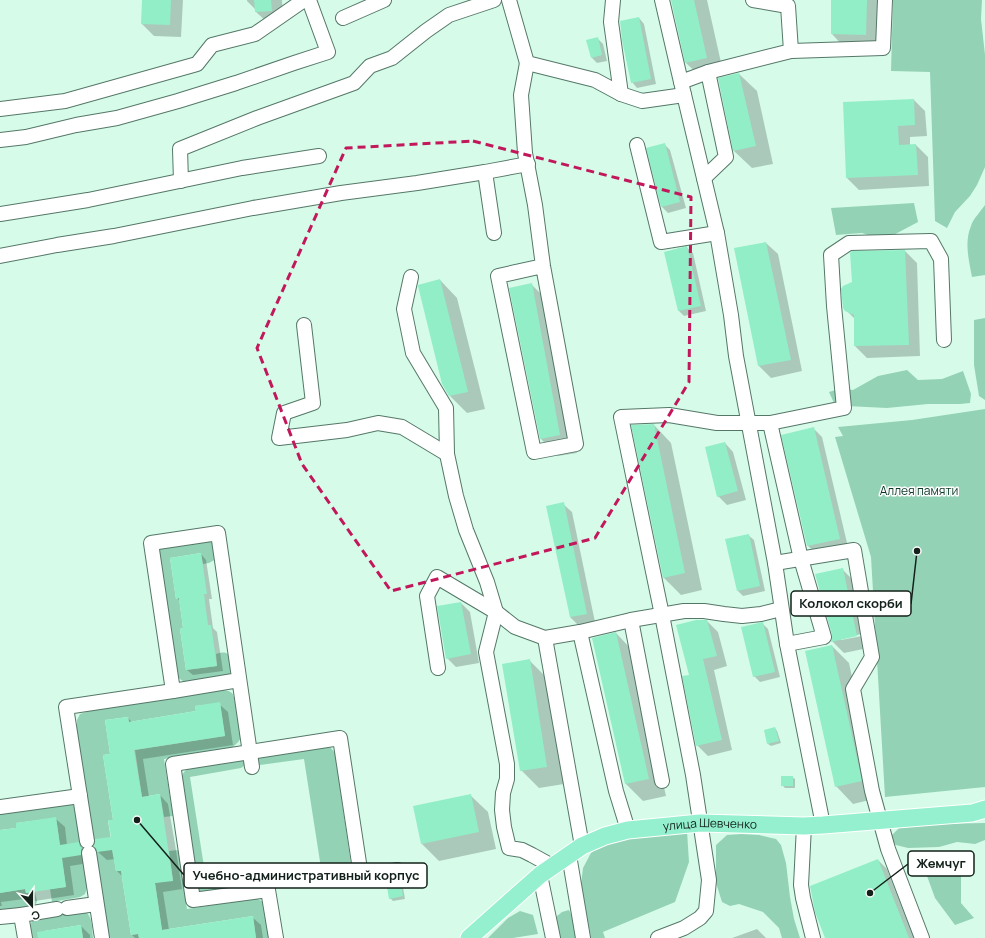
<svg xmlns="http://www.w3.org/2000/svg" width="985" height="938" viewBox="0 0 985 938" font-family="Manrope,sans-serif">
	<rect width="100%" height="100%" fill="#d6fce9"/>
	<g fill="#94d2b5">
		<polygon points="893,0 982,0 981,19 985,55 985,167 977,185 970,196 955,212 947,228 935,221 930,72 891,71"/>
		<polygon points="914,203 918,222 884,240 862,233 836,235 831,208"/>
		<path d="M985,205V275L972,277C969,261 964,242 971,226C973,219 981,211 985,205Z"/>
		<polygon points="985,318 985,400 979,396 974,365 974,320"/>
		<polygon points="907,370 918,380 942,379 963,371 971,394 970,403 960,404 928,404 887,408 846,406 834,403 829,392 842,388 853,390 878,376"/>
		<polygon points="985,409 985,787 885,797 871,557 835,437 843,436 838,427 912,420"/>
		<path d="M214,539L216,559L209,563L203,564L201,553L170,558L176,599L179,598L183,628L180,629L186,670L217,666L216,654C219,653 223,652 226,653C232,655 234,667 231,672C230,674 228,675 226,676L186,682C180,680 178,678 175,671L159,554L160,549L162,545Z"/>
		<path d="M220,690C224,690 228,690 232,693C235,696 242,732 241,737C240,741 236,744 233,747L164,759L173,816L164,817L160,794L142,797L135,750L225,736L220,703L195,706L196,711L129,722L128,717L105,720L110,754L103,755L113,820L108,821L116,871H121L131,935L138,934L139,938H108L77,729V720L80,714L89,711Z"/>
		<polygon points="324,746 331,748 335,753 352,871 276,883 274,875 321,868 304,759 260,765 257,763 257,760 258,757"/>
		<path d="M241,759L244,760V766L241,768L190,777L207,886L258,878L260,879L261,884L205,894L200,892L197,886L181,781C182,774 184,770 191,767Z"/>
		<polygon points="71,803 74,806 77,814 87,888 85,894 80,897 52,902 50,889 66,887 56,818 16,823 16,828 0,830 0,812"/>
		<polygon points="985,823 985,840 975,844 957,842 939,847 908,848 896,845 890,837 901,826 932,824"/>
		<polygon points="687,831 689,862 675,902 603,932 605,938 591,938 581,884 583,868 591,853 604,842 622,837"/>
		<polygon points="741,834 759,835 776,839 781,845 786,863 790,897 794,919 800,938 782,938 779,928 763,912 739,904 730,906 722,902 716,883 716,845 727,835"/>
		<polygon points="178,850 187,909 251,899 258,899 265,903 270,938 256,938 253,916 162,930 155,883 173,880 169,851"/>
		<polygon points="923,865 946,868 961,872 961,903 974,918 955,925 935,898"/>
		<polygon points="25,889 26,893 35,892 37,901 36,904 31,906 0,911 0,893"/>
		<polygon points="569,910 573,918 577,938 559,938 556,923 557,916 562,912"/>
		<path d="M85,911C93,917 92,929 93,938H83L81,925L44,931L45,938H32L30,925L33,919L41,917Z"/>
		<polygon points="520,911 533,915 538,934 513,938 488,938 508,918"/>
	</g>
	<g fill="#0003" fill-rule="evenodd">
		<polygon points="143,0 183,0 181,37 154,36 142,24"/>
		<polygon points="247,0 282,0 283,22 268,23 256,12 256,10 247,1"/>
		<polygon points="672,0 707,0 724,76 704,80 686,63"/>
		<polygon points="832,0 892,0 877,47 843,46 832,34"/>
		<polygon points="639,18 644,24 656,84 637,88 632,82"/>
		<polygon points="597,38 603,44 607,61 597,63 592,58"/>
		<polygon points="739,74 757,91 773,164 752,168 734,151"/>
		<polygon points="914,100 925,111 927,136 910,137 910,146 916,145 928,157 929,186 859,190 847,178 844,103"/>
		<polygon points="664,144 670,150 686,208 668,213 662,207 648,148"/>
		<polygon points="766,243 778,254 802,371 771,378 759,366 735,249"/>
		<polygon points="687,248 693,253 706,311 684,316 679,311"/>
		<polygon points="905,251 917,263 920,356 867,358 855,346 855,319 846,310"/>
		<polygon points="440,280 457,298 485,409 467,413 450,396 443,384"/>
		<polygon points="531,284 549,302 577,453 558,456 541,439"/>
		<polygon points="654,425 671,443 702,590 681,595 664,578"/>
		<polygon points="813,428 822,437 848,547 817,554 808,546"/>
		<polygon points="725,443 733,452 746,500 727,505 718,496"/>
		<polygon points="563,504 572,512 595,622 579,626 570,617"/>
		<polygon points="748,535 754,540 765,591 743,596 738,591"/>
		<polygon points="201,554 206,560 212,599 209,599 213,628 217,632 223,671 193,675 187,670 184,629 181,602 177,598"/>
		<path d="M842,569L854,581L868,648L844,653L832,641ZM862,634V636L841,640V638Z"/>
		<polygon points="461,603 470,612 479,663 456,667 447,658"/>
		<polygon points="707,621 718,632 727,666 714,670 732,750 708,756 697,745 691,675"/>
		<polygon points="762,623 768,629 780,677 760,682 754,676"/>
		<polygon points="616,633 633,651 666,796 643,801 626,784 594,639"/>
		<polygon points="832,646 849,663 878,798 853,804 836,786"/>
		<polygon points="529,660 547,678 564,784 539,788 521,770"/>
		<polygon points="219,704 228,712 233,745 143,759 149,797 160,795 168,804 175,844 182,889 163,892 169,930 252,917 261,925 263,938 135,938 132,935 123,877 117,871 115,859 107,860 98,852 112,838 114,820 112,755 128,718 132,722 197,712"/>
		<polygon points="775,728 777,731 781,743 771,746 768,744"/>
		<polygon points="792,777 795,779 795,788 785,788 782,785"/>
		<polygon points="470,795 488,812 496,849 439,861 422,844 414,807"/>
		<polygon points="56,819 65,827 67,845 78,843 87,852 89,863 70,866 74,895 35,901 32,898 1,902 2,906 0,906 0,831 18,828"/>
		<polygon points="878,860 887,869 914,938 826,938"/>
		<polygon points="399,879 402,882 405,899 393,901 390,898"/>
		<polygon points="81,926 90,935 90,938 46,938"/>
		<polygon points="757,929 766,938 732,938"/>
	</g>
	<g fill="#92eec6">
		<polygon points="142,0 171,0 170,25 141,24"/>
		<polygon points="254,0 271,0 272,11 255,12"/>
		<polygon points="671,0 694,0 707,58 685,63"/>
		<polygon points="831,0 867,0 866,35 831,34"/>
		<polygon points="639,17 651,79 631,83 622,40 620,21"/>
		<polygon points="598,37 602,55 591,58 586,40"/>
		<polygon points="739,73 756,146 733,151 718,78"/>
		<polygon points="914,99 915,125 898,126 899,145 916,144 918,175 846,178 843,102"/>
		<polygon points="665,143 680,202 661,207 646,148"/>
		<polygon points="766,242 791,360 758,366 734,248"/>
		<polygon points="687,246 701,306 678,311 664,252"/>
		<polygon points="905,250 909,345 854,346 854,315 845,311 843,308 841,289 843,286 852,282 850,253 852,251"/>
		<polygon points="440,279 468,392 449,396 442,384 418,286 418,285"/>
		<polygon points="532,283 560,435 540,439 509,288"/>
		<polygon points="654,424 685,573 663,578 631,425"/>
		<polygon points="814,427 840,539 807,546 781,435"/>
		<polygon points="725,442 738,491 717,497 705,447"/>
		<polygon points="564,502 587,614 570,617 546,506"/>
		<polygon points="749,534 760,586 737,591 725,539"/>
		<polygon points="201,553 207,594 204,594 208,625 211,625 217,666 186,670 180,629 183,628 179,598 176,599 170,558"/>
		<polygon points="843,568 857,636 831,642 832,639 832,635 815,574"/>
		<polygon points="461,602 471,654 446,659 437,606"/>
		<polygon points="696,620 707,620 717,656 703,659 722,740 696,746 682,676 689,675 676,625"/>
		<polygon points="763,622 775,672 753,677 741,627"/>
		<polygon points="616,632 649,779 625,784 592,638"/>
		<polygon points="832,645 862,781 835,787 805,651"/>
		<polygon points="530,659 547,767 520,771 502,664"/>
		<polygon points="220,702 225,736 134,750 142,797 160,794 166,834 173,881 155,883 162,930 253,916 256,938 139,938 138,934 131,935 121,871 116,871 112,850 97,852 96,848 94,846 95,844 95,839 111,837 108,820 113,820 103,755 110,754 105,720 128,717 129,722 196,711 195,706"/>
		<polygon points="775,727 779,741 767,744 764,730"/>
		<rect x="781" y="776" width="12" height="10"/>
		<polygon points="471,794 479,832 421,844 413,806"/>
		<polygon points="56,817 60,845 79,842 80,846 82,848 81,850 81,855 62,858 66,887 26,893 25,889 0,893 0,830 16,828 16,823"/>
		<polygon points="878,859 909,938 825,938 815,912 810,886"/>
		<polygon points="400,878 403,896 389,899 386,881"/>
		<polygon points="81,925 83,938 38,938 37,932"/>
	</g>
	<g fill="none" stroke-linecap="round" stroke-linejoin="round">
		<defs>
			<g id="minor">
				<polyline points="509,0 527,63 595,80 621,94"/>
				<polyline points="613,0 611,22 621,94 642,101 684,95"/>
				<polyline points="662,0 681,82 708,72 791,51 883,48 885,0"/>
				<polyline points="753,0 788,6 791,51"/>
				<polyline points="343,18 384,0"/>
				<polyline points="527,63 521,95 525,153 535,205 543,266 576,444 534,452 498,276 543,266"/>
				<polyline points="681,82 717,233 731,315 736,356 775,563 787,644 823,825"/>
				<polyline points="0,109 65,101 197,64 212,45 255,34 304,0"/>
				<polyline points="0,140 26,137 76,125 117,118 178,101 236,83 294,63 328,52 309,0"/>
				<polyline points="637,145 661,242 717,233"/>
				<polyline points="704,178 726,157 708,72"/>
				<polyline points="181,181 180,149 257,118 354,83 370,66 392,58 426,31 449,15 494,0"/>
				<polyline points="0,214 88,200 242,168 319,156"/>
				<polyline points="494,233 485,172 528,164"/>
				<polyline points="0,256 57,245 114,236 253,208 341,193 417,183 485,172"/>
				<polyline points="411,277 404,309 413,353 446,408 447,454 456,496 466,530 487,582 496,612 515,627 545,638 580,632 631,620 684,611 704,611 724,614 742,616 761,614 781,609"/>
				<polyline points="304,325 313,403 284,413 279,438 347,430 378,423 402,427 447,454"/>
				<polyline points="770,423 801,559 824,637 787,644"/>
				<polyline points="775,563 854,550 872,657 853,689 872,791 888,849 922,938"/>
				<polyline points="631,620 662,781"/>
				<polyline points="580,632 616,791 628,830"/>
				<polyline points="545,638 582,846"/>
				<polyline points="438,668 427,596 437,577 496,612 486,652 507,764 507,779 503,793 502,810 504,827 509,848 522,850 532,855 552,866"/>
				<polyline points="239,680 173,691 151,543 218,533 252,767"/>
				<polyline points="0,807 80,796"/>
				<polyline points="804,826 801,885 803,898 813,938"/>
				<polyline points="87,841 66,707 173,691"/>
				<polyline points="89,853 102,938"/>
				<polyline points="569,855 583,938"/>
				<polyline points="540,875 553,938"/>
				<polyline points="266,877 268,890"/>
				<polyline points="67,908 96,904"/>
				<polyline points="0,917 21,915"/>
				<polyline points="25,938 21,915 57,909"/>
				<polyline points="276,938 268,890 193,900 173,764 340,738 361,876 398,870"/>
				<polyline points="658,938 684,928 700,918 706,911 709,880 693,775 662,615 621,417 669,415 717,423 770,423 844,408 834,306 831,255 849,243 931,241 941,259 944,340"/>
			</g>
			<g id="major">
				<path id="s1" d="M469,938L540,875L582,846L605,836L628,830L700,823L804,826L823,825L972,813L985,809"/>
			</g>
		</defs>
		<use href="#minor" stroke="#557768" stroke-width="16"/>
		<use href="#major" stroke="#fff" stroke-width="19"/>
		<use href="#minor" stroke="#fff" stroke-width="14"/>
		<use href="#major" stroke="#94f0ce" stroke-width="17"/>
	</g>
	<path fill="none" stroke="#c2185b" stroke-width="3" stroke-dasharray="8 5" stroke-linejoin="round" d="M473,141L691,197L689,382L595,538L391,591L302,464L257,348L346,148Z"/>
	<g text-anchor="middle" stroke-width="3" stroke-linejoin="round" paint-order="stroke">
		<g font-size="12" fill="#0d3727" stroke="#fff">
			<text x="919" y="495">Аллея памяти</text>
		</g>
		<g font-size="12" fill="#13211a" stroke="#fff">
			<text dy="4" stroke="none"><textPath href="#s1" startOffset="277">улица Шевченко</textPath></text>
		</g>
	</g>
	<path fill="none" stroke="#13211a" stroke-width="1.5" d="M917 551L911 604M870 893L908 864M137 820L184 875"/>
	<g fill="#13211a" stroke="#fff" stroke-width="1.5">
		<circle cx="917" cy="551" r="4"/>
		<circle cx="870" cy="893" r="4"/>
		<circle cx="137" cy="820" r="4"/>
	</g>
	<g fill="#fff" stroke="#13211a" stroke-width="1.5">
		<rect x="791" y="591" width="120" height="25" rx="4"/>
		<rect x="908" y="851" width="66" height="25" rx="4"/>
		<rect x="184" y="863" width="243" height="25" rx="4"/>
	</g>
	<g font-size="13" text-anchor="middle" font-weight="bold" fill="#13211a">
		<text x="851" y="608">Колокол скорби</text>
		<text x="941" y="868">Жемчуг</text>
		<text x="306" y="880">Учебно-административный корпус</text>
	</g>
	<g transform="translate(32 906) rotate(159)" stroke="#ffffff" stroke-width="3" paint-order="stroke">
	<path d="M0-3L7 15L0 10L-7 15Z" fill="#13211a"/>
	<text y="-6" font-size="11" font-weight="bold" text-anchor="middle" fill="#13211a">С</text>
	</g>
</svg>
